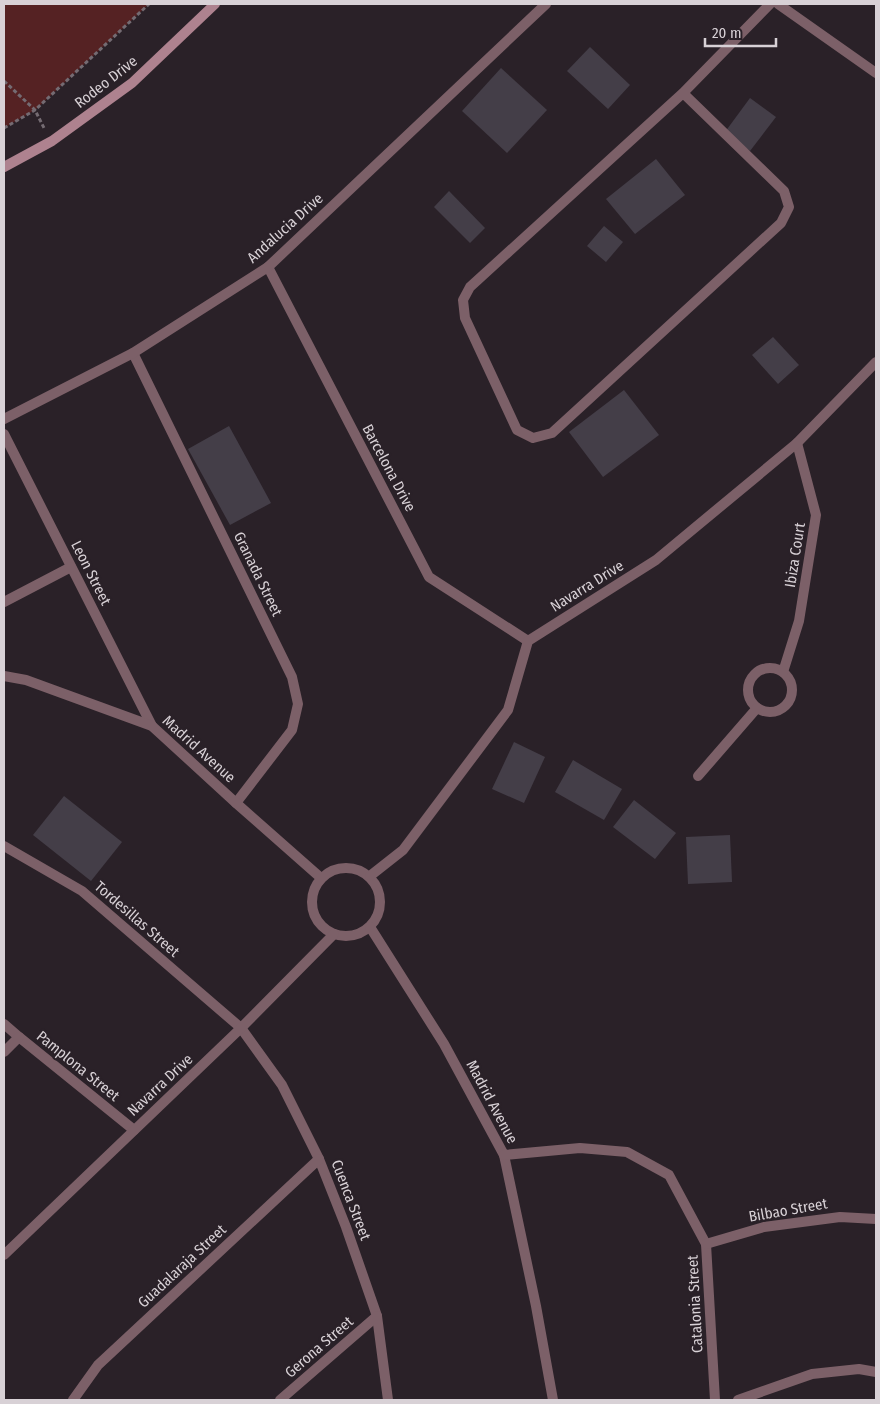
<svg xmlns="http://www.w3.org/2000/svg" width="880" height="1404" viewBox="0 0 880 1404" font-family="'Fira Sans Condensed',sans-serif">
	<rect width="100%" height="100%" fill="#2a2128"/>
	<polygon fill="#552223" points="4,4 149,4 35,110 4,128"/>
	<g fill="#443e48">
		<polygon points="590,47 630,85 608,109 567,71"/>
		<polygon points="501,68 547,110 507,153 462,111"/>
		<polygon points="750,98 776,117 750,151 725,132"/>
		<polygon points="656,159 685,195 635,234 606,199"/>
		<polygon points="449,191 485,228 470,243 434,207"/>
		<polygon points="604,226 623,242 606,262 587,246"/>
		<polygon points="773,337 799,365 778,384 752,355"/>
		<polygon points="624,390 659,435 603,477 569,432"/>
		<polygon points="229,426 271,503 230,525 188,449"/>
		<polygon points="514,742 545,757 524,803 492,789"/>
		<polygon points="573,760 622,789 604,820 555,792"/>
		<polygon points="64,796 122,842 91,881 33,835"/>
		<polygon points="634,800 676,833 655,859 613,827"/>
		<polygon points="730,835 732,882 688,884 686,837"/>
	</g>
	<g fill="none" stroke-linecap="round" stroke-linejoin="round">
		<g stroke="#746b72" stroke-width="3" stroke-dasharray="4 2.5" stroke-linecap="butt">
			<polyline points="4,81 35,110 44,128"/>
			<polyline points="4,128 35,110 149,4"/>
		</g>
		<g stroke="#7c6068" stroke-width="10">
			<polyline points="778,4 876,73"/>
			<polyline points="683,93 784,191 789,207 781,223 552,433 533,438 517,430 465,318 463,300 470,287 683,93 770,4"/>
			<polyline points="268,267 429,577 528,641"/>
			<polyline points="133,353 292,677 298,704 292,730 236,803"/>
			<polyline points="4,419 133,353 268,267 546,4"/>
			<polyline points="4,434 152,726"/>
			<polyline points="4,602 71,567"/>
			<circle cx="770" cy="690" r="22"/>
			<polyline points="783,672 799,621 816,515 797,443"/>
			<polyline points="4,676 26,680 152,726 236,803 321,878"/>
			<polyline points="698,776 757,708"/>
			<polyline points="4,846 82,891 241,1028 282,1085 319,1159 346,1227 377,1316 388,1400"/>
			<circle cx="346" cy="902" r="34"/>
			<polyline points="370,876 403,850 508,710 528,641 656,560 797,443 876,362"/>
			<polyline points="370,927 444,1044 504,1155 536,1306 553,1400"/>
			<polyline points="4,1024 19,1037 134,1130"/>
			<polyline points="4,1052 19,1037"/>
			<polyline points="504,1155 580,1148 627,1152 669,1175 706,1244 715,1400"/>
			<polyline points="706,1244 764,1227 840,1217 876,1219"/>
			<polyline points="4,1255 241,1028 334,934"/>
			<polyline points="73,1400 98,1365 319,1159"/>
			<polyline points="280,1400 377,1316"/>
			<polyline points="738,1400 812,1374 859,1369 876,1372"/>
		</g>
		<polyline stroke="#ae828f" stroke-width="10" points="4,167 52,141 132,83 215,4"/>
	</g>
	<g text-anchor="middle" stroke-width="4.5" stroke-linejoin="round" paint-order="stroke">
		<g font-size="15" fill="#d8d1d6" stroke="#2a2128">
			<text transform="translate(106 82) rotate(-38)" y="5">Rodeo Drive</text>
			<text transform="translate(285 228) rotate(-42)" y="5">Andalucia Drive</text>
			<text transform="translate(389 468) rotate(62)" y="5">Barcelona Drive</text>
			<text transform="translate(795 555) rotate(-81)" y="5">Ibiza Court</text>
			<text transform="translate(91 573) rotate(63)" y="5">Leon Street</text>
			<text transform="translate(258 574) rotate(64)" y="5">Granada Street</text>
			<text transform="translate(587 586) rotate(-32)" y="5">Navarra Drive</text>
			<text transform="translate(199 749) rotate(42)" y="5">Madrid Avenue</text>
			<text transform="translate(137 919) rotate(41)" y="5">Tordesillas Street</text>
			<text transform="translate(78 1066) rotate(39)" y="5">Pamplona Street</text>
			<text transform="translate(160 1085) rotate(-43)" y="5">Navarra Drive</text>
			<text transform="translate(492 1102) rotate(62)" y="5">Madrid Avenue</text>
			<text transform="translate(351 1200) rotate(69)" y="5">Cuenca Street</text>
			<text transform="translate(788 1210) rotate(-10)" y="5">Bilbao Street</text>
			<text transform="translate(182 1266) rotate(-43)" y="5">Guadalaraja Street</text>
			<text transform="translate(695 1304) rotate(-93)" y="5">Catalonia Street</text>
			<text transform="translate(319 1347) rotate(-41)" y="5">Gerona Street</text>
		</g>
	</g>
	<rect width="880" height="1404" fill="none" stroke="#d8d1d6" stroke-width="10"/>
	<path d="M705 38v8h71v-8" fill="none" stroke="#d8d1d6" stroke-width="2.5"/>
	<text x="712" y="38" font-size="15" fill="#d8d1d6" stroke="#2a2128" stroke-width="4" paint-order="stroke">20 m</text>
</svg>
